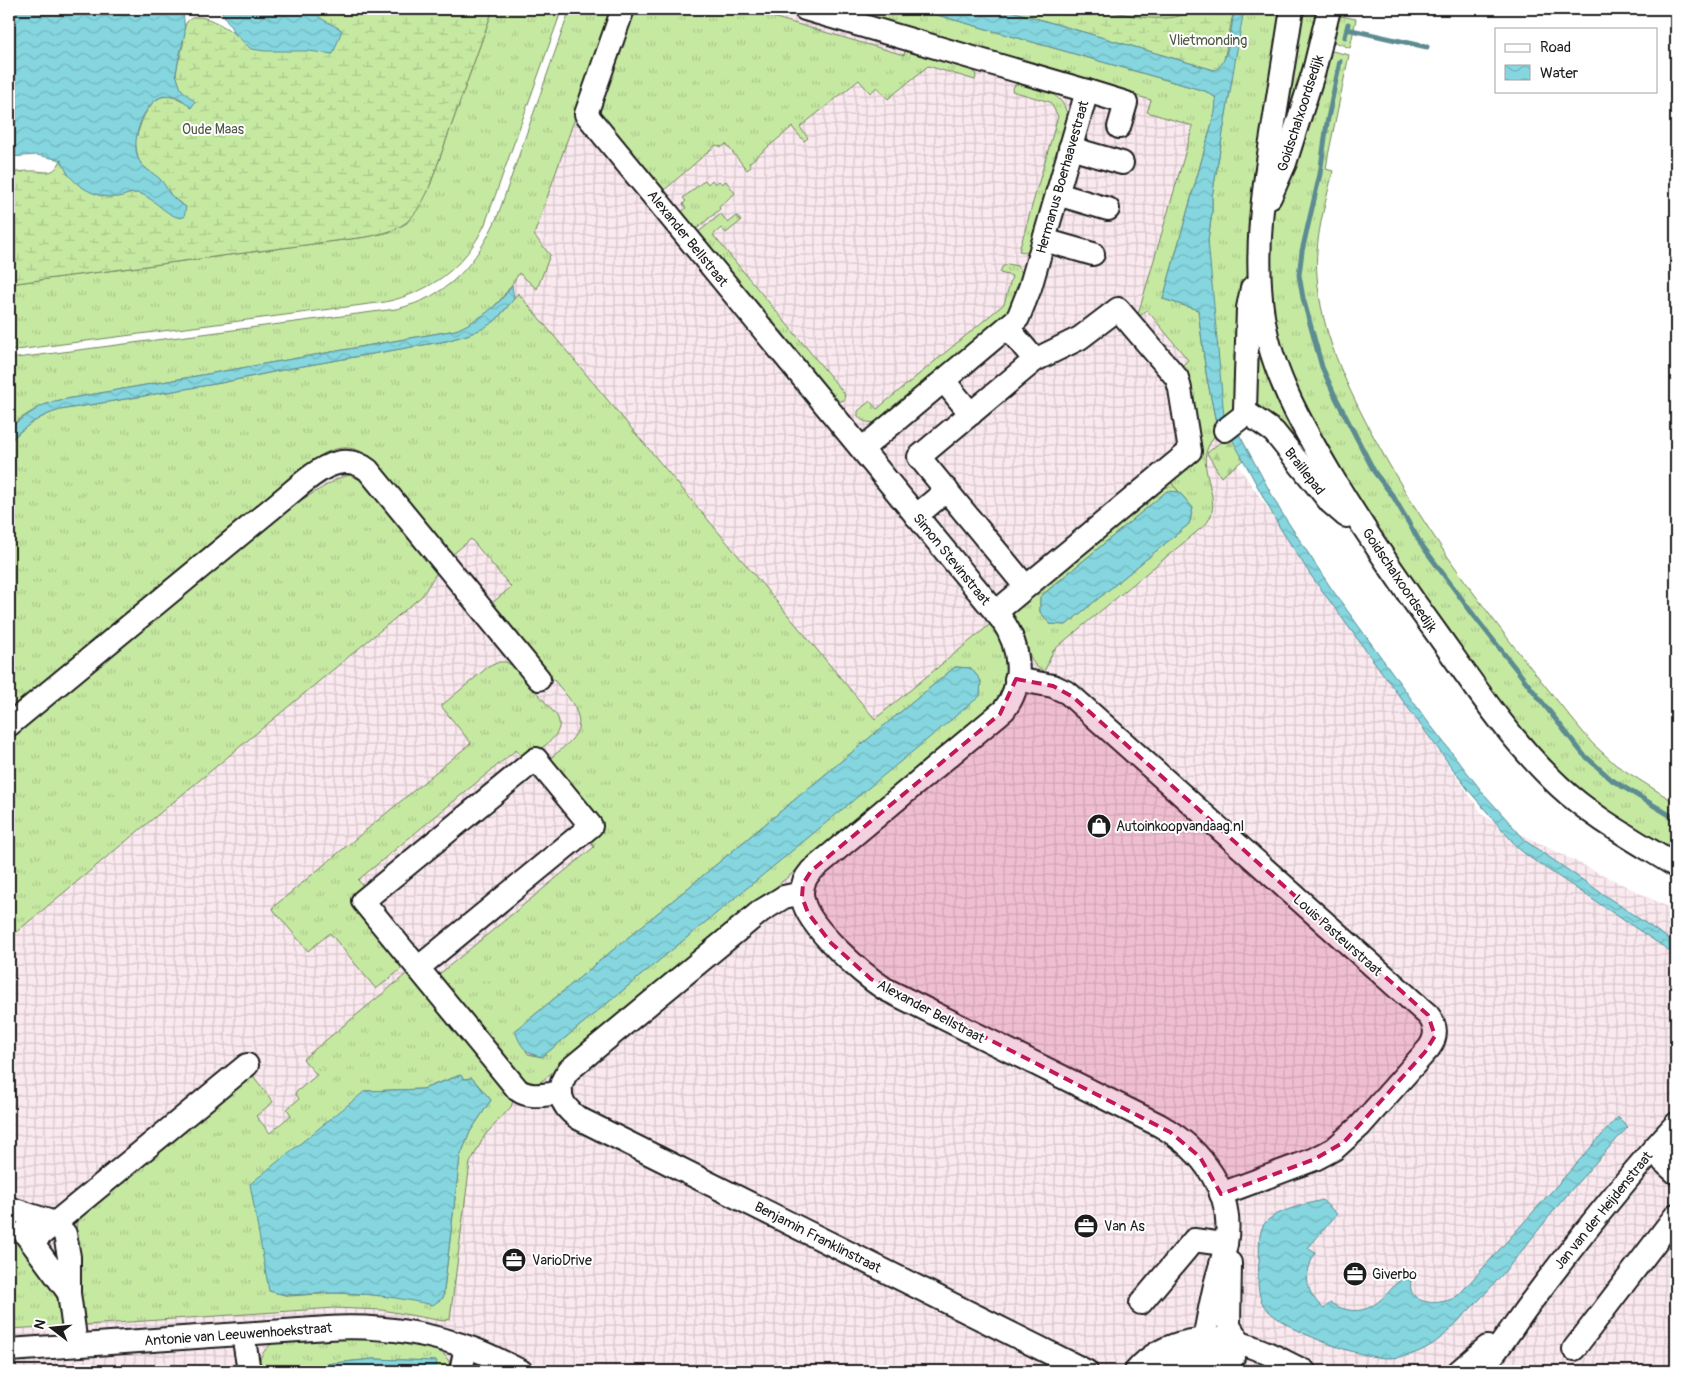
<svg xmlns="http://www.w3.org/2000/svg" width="1685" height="1380" viewBox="0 0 1685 1380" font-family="Pangolin,sans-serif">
	<defs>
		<pattern id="industrial-grid" width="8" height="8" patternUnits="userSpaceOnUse" patternTransform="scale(1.25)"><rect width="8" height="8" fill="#fae9ef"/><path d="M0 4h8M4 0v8" fill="none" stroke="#d6c7cc"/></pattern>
		<pattern id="grass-tufts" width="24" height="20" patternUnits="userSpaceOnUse" patternTransform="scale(1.25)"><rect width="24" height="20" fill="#c6e9a2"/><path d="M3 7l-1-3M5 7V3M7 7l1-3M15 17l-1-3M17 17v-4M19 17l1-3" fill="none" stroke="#aac78b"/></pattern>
		<pattern id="forest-firs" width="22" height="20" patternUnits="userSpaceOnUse" patternTransform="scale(1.25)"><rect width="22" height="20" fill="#c6e9a2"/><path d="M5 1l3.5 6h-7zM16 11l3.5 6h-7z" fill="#aac78b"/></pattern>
		<pattern id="wetland-marsh" width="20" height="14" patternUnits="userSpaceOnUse" patternTransform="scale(1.25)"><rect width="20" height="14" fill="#c6e9a2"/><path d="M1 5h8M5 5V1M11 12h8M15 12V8" fill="none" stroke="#aac78b"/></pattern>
		<pattern id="water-waves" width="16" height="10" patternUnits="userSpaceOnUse" patternTransform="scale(1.25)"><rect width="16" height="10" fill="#85d6df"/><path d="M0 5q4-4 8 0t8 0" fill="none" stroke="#72b7bf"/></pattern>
	</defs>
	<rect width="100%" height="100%" fill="#fff"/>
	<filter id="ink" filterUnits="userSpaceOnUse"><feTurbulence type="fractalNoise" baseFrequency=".02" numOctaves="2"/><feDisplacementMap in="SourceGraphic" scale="10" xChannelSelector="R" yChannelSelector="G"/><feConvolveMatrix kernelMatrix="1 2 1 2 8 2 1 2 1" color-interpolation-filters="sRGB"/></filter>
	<g filter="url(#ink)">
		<polygon fill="url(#industrial-grid)" points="591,9 882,9 1204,106 1229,453 1484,816 1676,911 1676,1371 9,1371 9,692 299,430 430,419"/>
		<g fill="url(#grass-tufts)" stroke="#71825f" fill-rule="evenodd">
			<path d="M493,9H562L485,224C465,267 431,292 385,302L9,351V284L366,237L390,232L407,223L428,191Z"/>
			<path d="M570,9H613L534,235L550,255L537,289L519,273C501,303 488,316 456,330L55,401C38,407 22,416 9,428V359L396,309C449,297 477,263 498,215Z"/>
			<polygon points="630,9 745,9 904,55 906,48 973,68 976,76 975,80 928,66 888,99 877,87 870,93 859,80 800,127 808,138 804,141 792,127 749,163 751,167 747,170 726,144 722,147 716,145 662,192 602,119 599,107"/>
			<path d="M838,9H916L1205,91L1214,95L1217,102L1215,112L1163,299L1198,310L1206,373L1216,423L1208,240L1212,213V197L1232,79L990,9H1287L1241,400C1232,413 1209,439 1206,453C1201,476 1224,505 1205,525L1063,642L1053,651L1046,668L1043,671C1027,663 1030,647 1023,634C1020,626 1013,621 1012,613L1037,588L1042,595L1040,597V612L1050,624L1066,625L1189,524L1193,508L1168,479L1198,446L1183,365L1188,360L1147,310L1137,318L1193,126L1147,112L1151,100Z"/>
			<polygon points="1299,9 1324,9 1275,155"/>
			<polygon points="1333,9 1343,9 1341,16 1356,19 1350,48 1332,41"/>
			<path d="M1332,51L1349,55L1328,156L1326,169L1333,171C1325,205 1314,240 1317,276C1321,331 1344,380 1369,428C1429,542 1510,644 1592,743L1616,765L1676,803V859L1613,819L1550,769L1397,568L1300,407L1271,325L1270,215L1323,55Z"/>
			<path d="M1019,83C1024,83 1029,85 1035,87C1055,93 1067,100 1068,123L1031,249L1025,252L1019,251L1058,116L1050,102L1012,91L1014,86Z"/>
			<polygon points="705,180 708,184 712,180 715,184 719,181 722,184 726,181 735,193 719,207 720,209 694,231 679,214 686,208 683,204 686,201 683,198"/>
			<polygon points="721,214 728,223 737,216 741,221 726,233 721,228 713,235 844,393 845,400 837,402 696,234"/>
			<path d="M1008,264L1017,266L1024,275L1015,308L879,422C871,423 862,423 858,416V411L870,401L877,409L1004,304L1012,276L1000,273L1002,267Z"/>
			<path d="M518,293L875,719L993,622C1010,651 1012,687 987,712L537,1085H525L437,976L594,847L588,838L547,761C572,740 592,730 568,697L491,604L511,587L471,539L452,555L372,459C355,444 337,445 318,457L243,522L9,715V442C24,427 39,416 60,410L221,383L292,368L446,341L470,334L495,321L505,310ZM955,667L971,668L981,681L979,696L542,1057L528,1054L515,1031Z"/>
			<polygon points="1254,295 1319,467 1255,412"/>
			<polygon points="350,475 362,481 437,572 422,596 9,938 9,738 291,506 339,478"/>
			<path d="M499,662H506L515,667L557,716C568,735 537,751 524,759L516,750L358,880L365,888L351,900L405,966L376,989L330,933L308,951L272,908L471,743L441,706L488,667Z"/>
			<path d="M410,971L514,1098L511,1107L485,1135L470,1163L450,1319L443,1321L382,1310L334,1308L86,1325L82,1317L76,1230L77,1221L80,1214L251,1073L273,1102L256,1116L270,1133L291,1115L287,1109L299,1099L295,1093L317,1075L303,1059ZM460,1075L464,1079L472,1078L491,1100L470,1132L460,1157L443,1298H403L377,1295L333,1293L289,1296L269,1291L365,1091L423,1089Z"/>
			<polygon points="9,1228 63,1294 64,1321 61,1326 9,1329"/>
			<path d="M340,1336C365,1339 421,1339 440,1352C447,1356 451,1363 452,1371H435L436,1361L373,1359L325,1364L299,1371H258C258,1359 263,1350 273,1343Z"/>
		</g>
		<polygon fill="url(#forest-firs)" stroke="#71825f" points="1234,431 1247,457 1221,477 1207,453"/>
		<g fill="url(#wetland-marsh)" stroke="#71825f">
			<path d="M267,9H493L428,191C413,223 400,231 366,237L9,284L10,173C17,172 24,171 30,171C45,170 53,178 61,160C73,181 93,201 119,196C127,195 134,191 142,194C157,200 166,214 181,218L186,207L173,198L160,180L142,165L138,159L135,141L143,117L153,102L161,97L172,96L183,101L195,103C191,98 185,94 181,89C171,75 180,59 183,45C184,38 183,27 187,22C197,8 225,27 235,34Z"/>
			<path d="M1004,9H1109C1124,17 1180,25 1191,9H1234L1224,60L1220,68L1214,70Z"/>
			<polygon points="1168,479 1179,492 1167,491 1042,595 1037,588"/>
		</g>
		<g fill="url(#water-waves)" stroke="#5b8c91">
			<path d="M9,9H183L185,33L178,62L176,74L181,89L195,102L191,108C187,104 183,100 179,98C150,83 129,136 138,158C142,169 153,172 160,179C166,185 168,193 174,198C177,202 182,204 186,207L184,217C171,221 155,199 141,194C133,191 127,195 119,197C100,199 79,189 68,174C65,169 63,164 61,160L37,155L9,157Z"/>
			<polygon points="220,9 310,9 322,19 342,30 333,54 308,51 265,51 251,49 235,34"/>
			<path d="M916,9H1004L1214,70C1229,67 1232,23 1234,9H1244L1212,197V213L1208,240L1224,416L1216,423L1206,373L1198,310L1163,299L1215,112L1216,98L1205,91Z"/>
			<path d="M512,285L514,299L495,321L484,328L470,334L446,341L292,368L221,383L60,410C39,416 24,427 9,442V428L11,426L41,406L55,401L456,330C478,320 499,307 512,285Z"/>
			<polygon points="1239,434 1280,510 1331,588 1428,722 1484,794 1527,842 1676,944 1676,955 1529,857 1518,848 1469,791 1312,577 1280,528 1232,439"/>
			<polygon points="1167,491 1179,492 1193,508 1189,524 1066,625 1050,624 1040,612 1040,597"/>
			<path d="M955,667L971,668L981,681L980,696L542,1057C525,1053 521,1047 515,1031Z"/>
			<path d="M461,1075L464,1079L472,1078L491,1100L470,1132L460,1157L443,1298L433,1305C400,1298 368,1293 334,1293C311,1293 291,1298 269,1291L250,1184L365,1091L423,1089Z"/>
			<path d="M1618,1117L1628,1127C1605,1152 1582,1177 1560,1203C1529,1241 1500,1281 1464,1315C1452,1328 1440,1341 1424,1349C1413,1355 1400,1358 1388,1358C1358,1358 1282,1330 1264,1306C1256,1294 1258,1275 1259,1262C1260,1251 1258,1238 1262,1228C1269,1211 1305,1205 1322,1200L1337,1214L1308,1248L1315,1253C1303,1276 1305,1292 1324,1309L1330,1303C1365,1322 1380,1302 1401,1278L1400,1276L1404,1271L1411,1278C1411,1281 1410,1286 1411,1290C1416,1306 1442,1304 1454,1298C1459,1295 1462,1291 1466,1287Z"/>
			<polygon points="373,1359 437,1361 435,1371 299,1371 325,1364"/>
		</g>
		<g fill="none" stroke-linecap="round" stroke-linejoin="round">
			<g stroke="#5b8c91" stroke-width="5">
				<polyline points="1347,29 1427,47"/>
				<polyline points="1345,37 1348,24"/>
				<polyline points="1340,61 1327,123 1320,174 1302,251 1299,275 1303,298 1322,367 1335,396 1375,473 1393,496 1421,544 1475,617 1583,754 1612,780 1676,819"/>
			</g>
			<defs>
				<g id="minor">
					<path d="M623,9L586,114L1002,620C1020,646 1025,684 1004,710L811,871C804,879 800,889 803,900C808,927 862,974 885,989L1159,1125C1202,1149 1235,1193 1226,1244C1224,1255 1220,1267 1217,1278C1212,1296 1209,1315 1205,1334L1206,1340L1224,1357"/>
					<polyline points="805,9 1087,91 1030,288 1018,318 862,449"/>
					<path d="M1292,9C1286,49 1279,89 1273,129C1263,191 1254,254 1263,316C1272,373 1302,426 1331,475C1364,530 1400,583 1438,635C1475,687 1512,742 1559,786C1593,818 1636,841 1676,866"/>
					<polyline points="1087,91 1126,103 1119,127"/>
					<polyline points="1070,148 1122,163"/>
					<polyline points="1057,194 1108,209"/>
					<polyline points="1270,197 1285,163 1314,71 1329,9"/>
					<polyline points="1044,240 1093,254"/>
					<polyline points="1252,288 1248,308 1245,409 1247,413 1274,432 1331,503 1346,516"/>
					<polyline points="944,381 971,414"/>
					<polyline points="1225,430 1247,413"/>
					<polyline points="916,516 947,490"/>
					<polyline points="1026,587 1190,451 1180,389 1177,378 1118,309 1080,338 1035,360"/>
					<polyline points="996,612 1026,587 919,457 1035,360 1008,328"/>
					<path d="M1016,679L1053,686L1068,693L1428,1015C1437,1026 1437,1037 1429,1048L1360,1126L1334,1149L1315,1159L1221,1194"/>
					<path d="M9,725L282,500C306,481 337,446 368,470L539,679"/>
					<path d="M802,893L784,897L761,911L569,1070C554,1089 560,1105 578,1118L1086,1371"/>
					<path d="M418,968L591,826L536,759L363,901C415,964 466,1027 518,1090C530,1099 547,1094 561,1093"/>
					<polyline points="1654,1148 1664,1162 1676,1173"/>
					<polyline points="9,1208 55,1223 65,1234 69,1257 69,1293 76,1345"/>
					<polyline points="24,1232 69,1293"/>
					<polyline points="32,1242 247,1065"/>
					<polyline points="1230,1263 1229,1326 1240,1343"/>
					<polyline points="1141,1303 1194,1240 1216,1243 1226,1243"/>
					<polyline points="243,1334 249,1371"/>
					<polyline points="1574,1349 1676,1215"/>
					<path d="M9,1350L328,1328C378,1325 429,1333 476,1350C492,1356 506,1364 521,1371"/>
					<polyline points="461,1371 466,1347"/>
					<path d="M1136,1371C1163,1339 1213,1332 1252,1347C1270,1353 1287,1363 1304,1371"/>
					<path d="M1159,1371C1182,1360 1207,1356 1233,1357"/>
					<polyline points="1459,1371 1487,1347"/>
					<path d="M1480,1371C1500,1349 1515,1322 1534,1298C1579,1238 1625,1179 1676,1124"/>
				</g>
			</defs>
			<use href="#minor" stroke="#1c1c1c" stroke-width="26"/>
			<use href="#minor" stroke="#fff" stroke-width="22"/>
		</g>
	</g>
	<path fill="#c2185b" fill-opacity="0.2" stroke="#c2185b" stroke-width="4" stroke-dasharray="10 6" stroke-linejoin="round" d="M1016,679L1053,686L1073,697L1428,1015L1435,1036L1425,1052L1344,1142L1315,1159L1221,1194L1200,1157L1170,1132L871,979L831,943L808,913L802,897L803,884L811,871L1000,714Z"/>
	<defs>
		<symbol id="shop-disc" viewBox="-11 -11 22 22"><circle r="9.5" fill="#1c1c1c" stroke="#fff"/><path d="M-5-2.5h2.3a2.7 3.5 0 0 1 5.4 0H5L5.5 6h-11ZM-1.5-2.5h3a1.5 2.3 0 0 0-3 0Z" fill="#fff"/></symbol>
		<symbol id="office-disc" viewBox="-11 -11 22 22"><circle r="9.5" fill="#1c1c1c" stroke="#fff"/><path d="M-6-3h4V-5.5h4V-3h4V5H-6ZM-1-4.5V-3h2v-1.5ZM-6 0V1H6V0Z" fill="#fff"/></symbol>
	</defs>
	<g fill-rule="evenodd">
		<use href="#shop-disc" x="1085" y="812" width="28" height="28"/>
		<use href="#office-disc" x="1072" y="1212" width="28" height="28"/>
		<use href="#office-disc" x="500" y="1246" width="28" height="28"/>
		<use href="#office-disc" x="1341" y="1260" width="28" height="28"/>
	</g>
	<g text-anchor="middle" stroke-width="4" stroke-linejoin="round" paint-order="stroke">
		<g font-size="14" fill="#4f5a44" stroke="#fff">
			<text x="1208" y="45">Vlietmonding</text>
			<text x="213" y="134">Oude Maas</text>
		</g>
		<g font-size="14" fill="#1c1c1c" stroke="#fff">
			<text transform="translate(1300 113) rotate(-72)" y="5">Goidschalxoordsedijk</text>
			<text transform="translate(1062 177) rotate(-74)" y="5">Hermanus Boerhaavestraat</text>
			<text transform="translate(688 238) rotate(51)" y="5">Alexander Bellstraat</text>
			<text transform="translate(1305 471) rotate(52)" y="5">Braillepad</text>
			<text transform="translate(952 559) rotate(51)" y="5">Simon Stevinstraat</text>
			<text transform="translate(1400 580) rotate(56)" y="5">Goidschalxoordsedijk</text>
			<text transform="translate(1338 935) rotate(42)" y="5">Louis Pasteurstraat</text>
			<text transform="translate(931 1011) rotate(28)" y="5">Alexander Bellstraat</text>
			<text transform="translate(1603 1210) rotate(-51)" y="5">Jan van der Heijdenstraat</text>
			<text transform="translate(818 1237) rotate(27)" y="5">Benjamin Franklinstraat</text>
			<text transform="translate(238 1334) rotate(-4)" y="5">Antonie van Leeuwenhoekstraat</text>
		</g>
		<g font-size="14" fill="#1c1c1c" stroke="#fff" text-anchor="start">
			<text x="1116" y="831">Autoinkoopvandaag.nl</text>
			<text x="1104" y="1231">Van As</text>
			<text x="532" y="1265">VarioDrive</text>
			<text x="1372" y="1279">Giverbo</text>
		</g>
	</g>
	<rect width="1685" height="1380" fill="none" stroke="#fff" stroke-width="30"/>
	<rect x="15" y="15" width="1655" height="1350" fill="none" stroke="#1c1c1c" stroke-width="2" filter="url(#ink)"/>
	<rect x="1495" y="28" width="162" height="65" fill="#ffffff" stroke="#a4a4a4"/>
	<rect x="1505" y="44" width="25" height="8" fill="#ffffff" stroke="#a4a4a4"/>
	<text x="1540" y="52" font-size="15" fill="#1c1c1c">Road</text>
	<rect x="1505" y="65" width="25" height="15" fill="url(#water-waves)" stroke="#a4a4a4"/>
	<text x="1540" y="78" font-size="15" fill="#1c1c1c">Water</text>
	<g transform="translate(52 1328) rotate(286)" stroke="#ffffff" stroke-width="4" paint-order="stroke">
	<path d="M0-4L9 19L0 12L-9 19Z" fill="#1c1c1c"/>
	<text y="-8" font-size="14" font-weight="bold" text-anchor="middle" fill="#1c1c1c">N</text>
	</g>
</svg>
